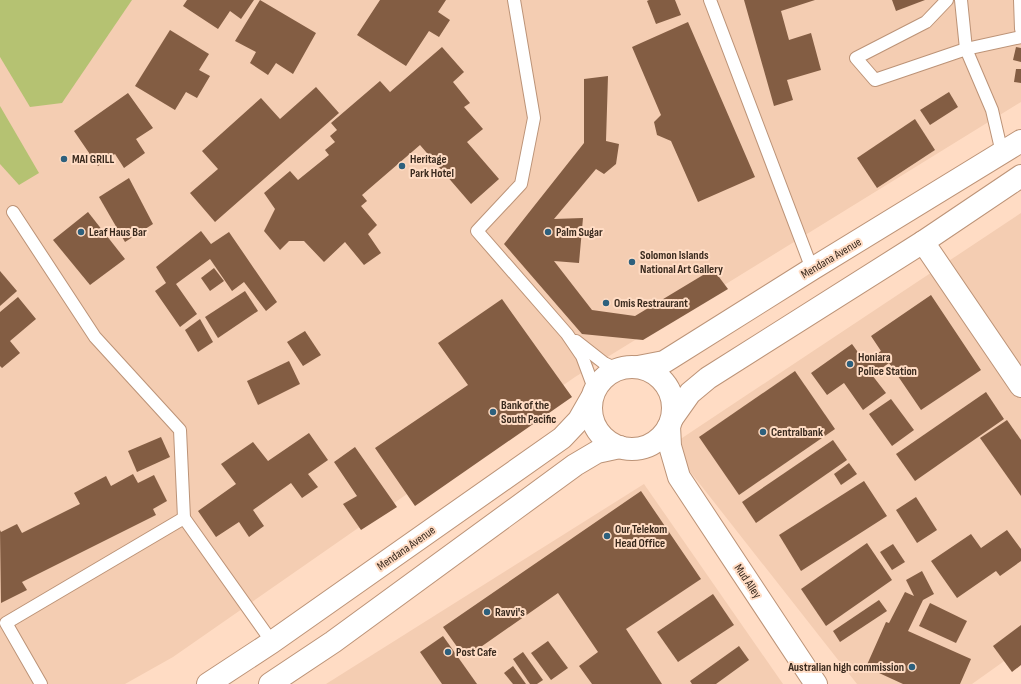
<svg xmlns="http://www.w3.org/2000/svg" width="1021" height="684" viewBox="0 0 1021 684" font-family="'Sofia Sans Condensed',sans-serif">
	<rect width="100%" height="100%" fill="#ffdcc4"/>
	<g fill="#f4cdb2">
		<polygon points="0,0 1021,0 1021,102 575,377 173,657 125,684 0,684"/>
		<polygon points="1021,213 1021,649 972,684 857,684 670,446"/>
		<polygon points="644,484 783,684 326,684"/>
	</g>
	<g fill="#b5c272">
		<polygon points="0,0 132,0 62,103 30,107 0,57"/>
		<polygon points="0,106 39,173 19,185 0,164"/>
	</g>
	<g fill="#835d43">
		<polygon points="187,0 254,0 241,19 230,11 218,29 183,6"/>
		<polygon points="260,0 316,33 293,74 276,63 268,75 250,63 256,52 235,41"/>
		<polygon points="380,0 446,0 438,12 450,20 439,37 429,31 406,66 357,35"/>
		<polygon points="649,0 675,0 681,15 656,24 647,1"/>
		<polygon points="744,0 815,0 781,11 789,40 811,33 821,70 787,80 793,100 774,106"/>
		<polygon points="892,0 925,0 896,11"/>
		<polygon points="688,22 755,177 698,202 671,141 657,135 654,122 661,115 632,47"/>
		<polygon points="170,30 209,54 199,70 210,76 197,98 186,92 175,110 135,86"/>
		<polygon points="442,47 464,72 453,82 470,103 464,107 483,129 467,142 499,179 471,204 420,145 362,195 367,201 361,206 377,225 368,234 381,253 364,265 345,242 324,262 304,241 289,241 280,250 264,231 275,209 264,193 290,171 298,180 329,155 325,150 335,142 330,136 337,130 331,123 380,81 390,92"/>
		<polygon points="1016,47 1021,48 1021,62 1013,60"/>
		<polygon points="1016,69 1021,69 1021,83 1014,82"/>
		<polygon points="608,76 606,141 619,144 616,164 604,174 596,169 554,219 583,218 579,263 554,261 592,310 635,316 713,269 728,289 643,340 582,334 504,244 584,143 584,79"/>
		<polygon points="316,87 339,113 215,222 190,193 218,169 202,151 261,98 280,119"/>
		<polygon points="949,92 958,107 930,125 920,110"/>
		<polygon points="128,93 153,128 136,139 145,153 124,168 115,154 98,166 74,131"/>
		<polygon points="915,119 935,150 877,188 857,158"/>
		<polygon points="129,178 153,224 125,242 99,197"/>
		<polygon points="88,212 125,259 90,285 53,240"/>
		<polygon points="201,231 211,244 229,232 277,302 266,311 244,282 232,291 210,259 176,284 197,314 180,327 155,291 166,283 156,267"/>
		<polygon points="214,268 224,281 210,291 201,278"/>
		<polygon points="0,271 17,291 0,306"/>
		<polygon points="245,291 258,311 218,338 205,317"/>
		<polygon points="931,295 981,370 921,410 889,363 872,375 886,393 863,410 844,383 827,395 811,373 852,344 865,362 881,351 871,336"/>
		<polygon points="18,297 36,319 10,341 20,353 2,368 0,366 0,312"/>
		<polygon points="502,299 572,397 415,506 375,448 468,385 438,343"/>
		<polygon points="200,319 213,342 198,352 185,330"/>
		<polygon points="305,331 321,355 303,366 287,342"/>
		<polygon points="289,361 300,384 258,405 247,381"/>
		<polygon points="795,371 835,429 739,495 699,437"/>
		<polygon points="986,392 1004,419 915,481 896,454"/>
		<polygon points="891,399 914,430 892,446 869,414"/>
		<polygon points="1007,420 1021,440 1021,496 980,438"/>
		<polygon points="309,433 328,460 308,474 318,487 302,498 291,483 253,510 264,526 249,537 239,522 216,537 198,511 236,484 221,464 253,442 268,461"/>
		<polygon points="161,437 170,457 137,472 128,451"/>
		<polygon points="833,440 847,460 756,523 742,502"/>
		<polygon points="355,447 397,507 361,530 343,504 357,496 334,462"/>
		<polygon points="849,463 857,474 841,485 834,474"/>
		<polygon points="133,474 138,483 154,475 167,501 153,509 156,515 22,582 27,590 1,603 0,530 1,532 17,524 22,533 80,504 74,493 106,476 111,486"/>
		<polygon points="864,481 887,516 801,571 779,535"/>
		<polygon points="641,491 701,579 626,629 662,684 592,684 579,666 598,652 558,593 465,658 443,627"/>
		<polygon points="916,497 937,530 917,543 896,510"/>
		<polygon points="1007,530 1021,549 1021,561 1000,576 996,571 957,598 931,561 971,534 981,548"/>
		<polygon points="867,543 892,580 826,626 801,589"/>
		<polygon points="893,544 905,562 892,570 880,552"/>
		<polygon points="922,571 934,594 923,600 908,631 971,659 960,684 903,684 866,667 886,622 889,623 905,592 914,596 906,580"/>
		<polygon points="713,594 734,625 678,662 657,632"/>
		<polygon points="879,600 887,611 840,642 833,631"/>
		<polygon points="930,603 967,621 956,643 919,626"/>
		<polygon points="1021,625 1021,665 1012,672 993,646"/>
		<polygon points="443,636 477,684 442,684 420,652"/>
		<polygon points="548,641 568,668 551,680 531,653"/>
		<polygon points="739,646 749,660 716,684 692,684 690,681"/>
		<polygon points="523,652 543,680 537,684 530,684 513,659"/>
		<polygon points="513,666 526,684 513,684 504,673"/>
	</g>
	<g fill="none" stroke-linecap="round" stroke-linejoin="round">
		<defs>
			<g id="lane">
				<polyline points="514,0 534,118 521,184 477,231 567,334 582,356 595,391"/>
				<polyline points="710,0 812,269"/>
				<polyline points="947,0 926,22 856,58 875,80 966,49 1021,37"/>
				<polyline points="961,0 966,49 992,110 1002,153"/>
				<polyline points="1020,0 1021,29"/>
				<polyline points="13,212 95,337 180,430 184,518"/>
				<polyline points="576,341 604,363 617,369"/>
				<polyline points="41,684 6,623 184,518 272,642"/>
			</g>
			<polyline id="street" points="923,242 1021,386"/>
			<g id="secondary">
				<circle cx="632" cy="408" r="41"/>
				<polyline points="638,367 664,362 812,269 1021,141"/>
				<polyline points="673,417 690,393 708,378 923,242 1021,176"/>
				<polyline points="669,426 670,446 679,477 816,684"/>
				<polyline points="208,684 272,642 562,438 579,420 591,399"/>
				<polyline points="270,684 333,642 575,465 597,452 620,447"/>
			</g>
		</defs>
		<use href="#lane" stroke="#bc9377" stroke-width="14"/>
		<use href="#street" stroke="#bc9377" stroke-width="24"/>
		<use href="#secondary" stroke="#bc9377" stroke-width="24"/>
		<use href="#lane" stroke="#fff" stroke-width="12"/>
		<use href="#street" stroke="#fff" stroke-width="22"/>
		<use href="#secondary" stroke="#fff" stroke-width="22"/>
	</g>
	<g fill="#2d607d" stroke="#ffdcc4" stroke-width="1.5">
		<circle cx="64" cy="159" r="4"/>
		<circle cx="402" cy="166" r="4"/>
		<circle cx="81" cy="232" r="4"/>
		<circle cx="548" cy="232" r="4"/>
		<circle cx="632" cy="262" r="4"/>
		<circle cx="606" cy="303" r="4"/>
		<circle cx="850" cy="364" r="4"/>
		<circle cx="493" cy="412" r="4"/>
		<circle cx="763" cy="432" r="4"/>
		<circle cx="607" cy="536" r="4"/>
		<circle cx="487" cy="612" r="4"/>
		<circle cx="448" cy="652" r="4"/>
		<circle cx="912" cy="667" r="4"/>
	</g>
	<g text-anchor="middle" stroke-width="4" stroke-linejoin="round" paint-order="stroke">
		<g font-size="12" font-weight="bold" fill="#3a2a1e" stroke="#ffdcc4" text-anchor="start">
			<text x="72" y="163">MAI GRILL</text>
			<text x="410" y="163">Heritage<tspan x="410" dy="14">Park Hotel</tspan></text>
			<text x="89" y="236">Leaf Haus Bar</text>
			<text x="556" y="236">Palm Sugar</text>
			<text x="640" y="259">Solomon Islands<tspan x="640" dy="14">National Art Gallery</tspan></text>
			<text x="614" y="307">Omis Restraurant</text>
			<text x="858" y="361">Honiara<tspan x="858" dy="14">Police Station</tspan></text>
			<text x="501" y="409">Bank of the<tspan x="501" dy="14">South Pacific</tspan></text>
			<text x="771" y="436">Centralbank</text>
			<text x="615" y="533">Our Telekom<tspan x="615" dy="14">Head Office</tspan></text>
			<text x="495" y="616">Ravvi's</text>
			<text x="456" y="656">Post Cafe</text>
			<text x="904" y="671" text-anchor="end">Australian high commission</text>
		</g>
		<g font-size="12" fill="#3a2a1e" stroke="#ffdcc4">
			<text transform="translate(831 258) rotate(-31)" y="4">Mendana Avenue</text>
			<text transform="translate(406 548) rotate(-35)" y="4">Mendana Avenue</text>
			<text transform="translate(748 581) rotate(56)" y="4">Mud Alley</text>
		</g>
	</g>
</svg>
